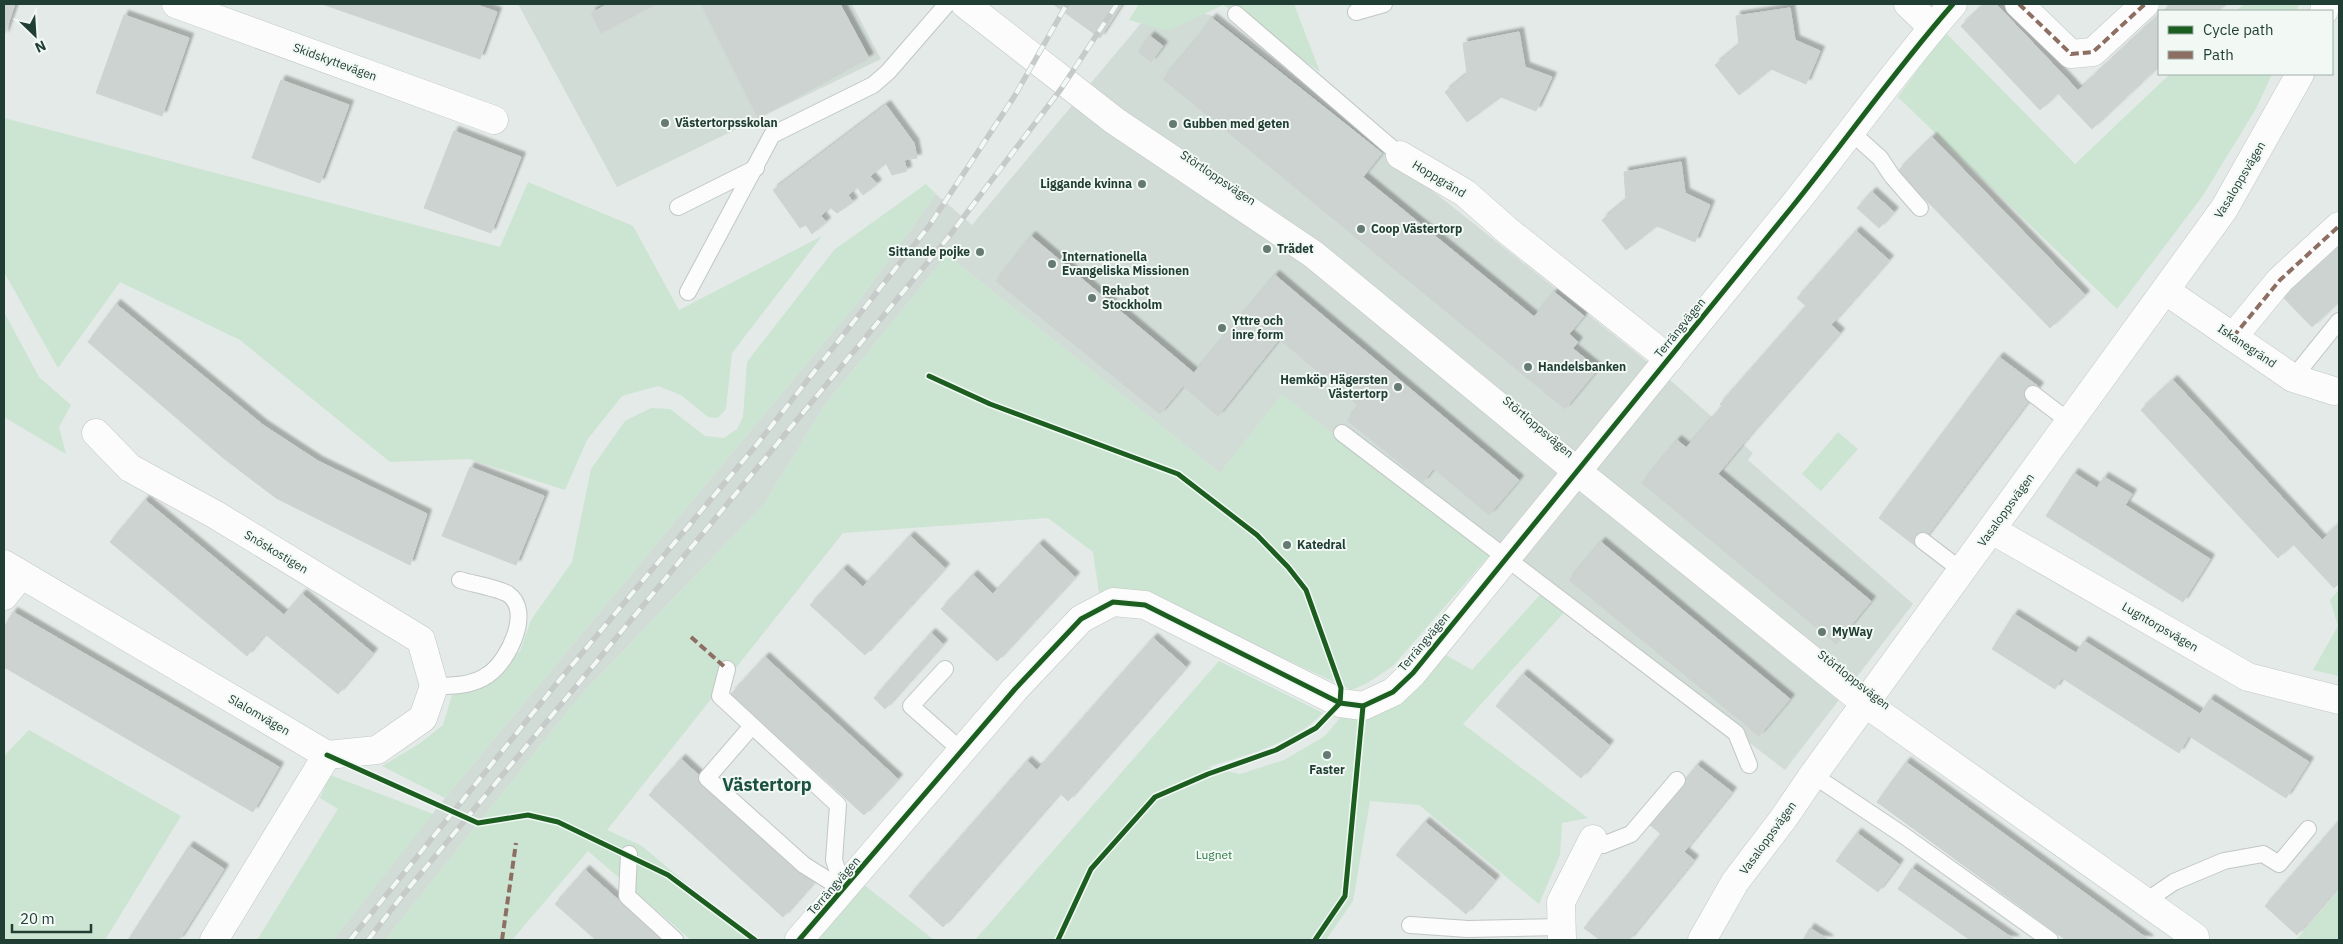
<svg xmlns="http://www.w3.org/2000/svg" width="2343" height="944" viewBox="0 0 2343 944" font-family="'IBM Plex Sans',sans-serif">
	<defs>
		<filter id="shadow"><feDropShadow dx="4.5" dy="-4.5" stdDeviation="1" flood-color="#0004"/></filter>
	</defs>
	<rect width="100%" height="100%" fill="#e4eae7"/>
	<g fill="#d2dcd7">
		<polygon points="518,4 852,4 881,59 617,187"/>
		<polygon points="1157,4 1172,4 1213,16 1669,379 1753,453 1748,460 1913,604 1785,770 1507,557 1489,556 1282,395 1220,473 947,255 824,406 765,503 580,696 385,940 333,940 445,798 861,298 936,194 972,225"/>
	</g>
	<g fill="#cce4d2">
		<polygon points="1139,4 1294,4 1320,72 1223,5 1168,31 1129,20"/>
		<polygon points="2244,4 2299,4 2297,11 2236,11"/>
		<polygon points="1945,32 2075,164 2170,74 2272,74 2257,107 2202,197 2117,309 1898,97"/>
		<polygon points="4,118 500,247 528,182 633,226 679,310 822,236 732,353 726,409 718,418 708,417 681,395 658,386 622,396 587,440 565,490 469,459 390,462 240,340 120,282 58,368 4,272"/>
		<polygon points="926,184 936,194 861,298 445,798 382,766 419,744 443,725 452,695 495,677 520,651 531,620 572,562 591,469 625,421 651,408 670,409 705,436 724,438 737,429 743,417 747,362 834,250"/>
		<polygon points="947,255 1220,473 1282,394 1489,556 1393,666 1369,682 1352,690 1143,593 1116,590 1099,593 1093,552 1048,518 843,533 607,830 642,846 754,940 691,940 588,851 512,940 385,940 580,696 765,503 824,406"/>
		<polygon points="4,312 39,377 71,405 59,427 66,454 4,417"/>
		<polygon points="1838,432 1858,449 1821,491 1802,474"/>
		<path d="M1547,587L1570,606L1463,724L1588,818L1562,823L1560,855L1539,904L1419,805L1370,801L1353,901L1326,940H975L1219,661L1323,713C1293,744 1248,754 1208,767L1240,774L1284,760L1325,736L1344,713L1405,695L1446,655L1472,670Z"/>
		<polygon points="2339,590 2339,676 2313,670 2338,626 2330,600"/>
		<polygon points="29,730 181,816 105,940 4,940 4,756"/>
		<polygon points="330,775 433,814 333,940 257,940 338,809 320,798"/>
		<polygon points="863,884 934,940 817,940"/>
		<polygon points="2339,890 2339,940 2296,940"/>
	</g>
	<g fill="#ccd3d0" stroke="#cdd3d0" filter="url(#shadow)">
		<polygon points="4,4 15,4 4,36"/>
		<polygon points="322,4 474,4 497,12 480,59"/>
		<polygon points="608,4 656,4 601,33 591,13"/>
		<polygon points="701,4 840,4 869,58 758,118"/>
		<polygon points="1053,4 1122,4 1100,38"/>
		<polygon points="1985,4 1996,4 2070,82 2040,110 1961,26"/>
		<polygon points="2171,4 2226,4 2218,11 2163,11"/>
		<polygon points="1790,8 1795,40 1820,51 1806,84 1771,69 1739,95 1715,65 1739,45 1736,16"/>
		<polygon points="124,15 189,38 162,116 96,93"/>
		<polygon points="2159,15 2159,66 2092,129 2066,102"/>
		<polygon points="1212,18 1382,153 1363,177 1194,42"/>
		<polygon points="1519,32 1525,67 1552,77 1536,111 1501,97 1467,122 1445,92 1467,74 1463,43"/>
		<polygon points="1150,36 1163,46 1151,62 1138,52"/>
		<polygon points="1194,42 1363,177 1598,369 1565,409 1163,79"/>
		<polygon points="281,80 349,105 320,183 252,158"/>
		<polygon points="2070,82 2078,91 2066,102 2058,93"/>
		<polygon points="886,105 914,143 917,158 904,160 907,171 892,175 886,163 870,176 877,184 863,195 857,187 848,195 853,202 837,213 830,207 821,216 826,222 812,234 806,225 800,228 773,190"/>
		<polygon points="454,131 521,157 491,233 424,208"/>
		<polygon points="1932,137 2085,295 2050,328 1898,171"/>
		<polygon points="1681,162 1685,193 1710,205 1695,242 1657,226 1626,250 1602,220 1626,200 1624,172"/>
		<polygon points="1872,192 1894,212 1879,228 1857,208"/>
		<polygon points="1856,231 1889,260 1831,325 1840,333 1751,434 1720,404 1806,306 1797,298"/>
		<polygon points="1031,236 1194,373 1160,414 996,281"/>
		<polygon points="2339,241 2339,301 2312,327 2282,296"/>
		<polygon points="1275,275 1308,303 1218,416 1183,386"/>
		<polygon points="1554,292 1584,316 1569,334 1578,342 1573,348 1534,317"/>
		<polygon points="1308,303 1519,480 1489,515 1278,338"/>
		<polygon points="116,304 263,425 318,461 427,514 410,565 276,498 222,457 88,342"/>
		<polygon points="1999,357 2039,387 1918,548 1879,518"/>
		<polygon points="2173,380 2322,540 2339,524 2339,583 2334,588 2293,544 2278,558 2141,410"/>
		<polygon points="1359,406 1434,468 1423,482 1347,420"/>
		<polygon points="1722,406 1751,434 1718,474 1686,448"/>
		<polygon points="1677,440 1871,601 1836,644 1642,483"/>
		<polygon points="470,467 544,496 516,565 442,536"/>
		<polygon points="2074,473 2097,488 2104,477 2132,494 2125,505 2210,559 2183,602 2046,516"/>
		<polygon points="145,500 284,615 302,594 373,653 338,694 265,634 247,656 110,542"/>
		<polygon points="910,536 945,568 865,655 810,605 843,569 863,587"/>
		<polygon points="1601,542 1790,699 1759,736 1569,580"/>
		<polygon points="1039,544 1075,577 997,661 941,609 973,575 993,594"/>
		<polygon points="13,612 279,767 253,812 4,667 4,627"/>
		<polygon points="2014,614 2076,653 2084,641 2200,714 2210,699 2309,762 2286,798 2189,736 2179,753 2062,678 2055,689 1992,649"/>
		<polygon points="931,633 943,644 885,709 874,698"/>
		<polygon points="1153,638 1186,667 1068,801 1060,793 943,927 909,896 1027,761 1037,770"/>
		<polygon points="765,657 898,779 864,815 731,694"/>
		<polygon points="1523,674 1609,745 1581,778 1496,706"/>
		<polygon points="681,759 815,881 783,917 649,795"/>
		<polygon points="1906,762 2149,940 2066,940 1877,802"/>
		<polygon points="1697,765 1732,792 1684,852 1694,860 1629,940 1600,940 1584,928 1661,834 1649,824"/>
		<polygon points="2339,821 2339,886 2297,935 2265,906"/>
		<polygon points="1425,822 1495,880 1466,914 1396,855"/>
		<polygon points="1857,833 1899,864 1878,892 1836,861"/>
		<polygon points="189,846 224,869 179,940 128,940"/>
		<polygon points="1912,868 2015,940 1970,940 1898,889"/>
		<polygon points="585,870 663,940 596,940 555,904"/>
		<polygon points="1810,928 1829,940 1803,940"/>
	</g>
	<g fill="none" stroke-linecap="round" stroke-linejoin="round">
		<defs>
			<g id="lane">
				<polyline points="1356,12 1384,4"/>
				<polyline points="1236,14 1400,155"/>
				<polyline points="1851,132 1880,158 1892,176 1920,208"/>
				<polyline points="678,207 756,168"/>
				<polyline points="688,292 772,135 873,85 888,72 947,4"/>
				<polyline points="2293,378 2339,321"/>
				<polyline points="2033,394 2070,422"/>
				<polyline points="1342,433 1736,733 1749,765"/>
				<polyline points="1923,541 1961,570"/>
				<polyline points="727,669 720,696 838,805 834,860 844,890"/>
				<polyline points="945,669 911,706 963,752"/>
				<path d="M434,686C453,686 473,686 489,674C508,661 533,611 508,594C498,588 473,584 460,580"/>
				<polyline points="752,726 707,778 804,865 844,890"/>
				<polyline points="1813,775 1903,835 2050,940"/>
				<polyline points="1603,845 1631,834 1677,780"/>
				<polyline points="629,854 627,896 675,940"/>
				<polyline points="2146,901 2174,882 2224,861 2263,854 2279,864 2308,829"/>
				<polyline points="1410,925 1468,929 1562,927"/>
			</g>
			<g id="street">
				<polyline points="176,4 494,120"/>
				<polyline points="965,4 1115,121 1313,254 1578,472 1865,703 2195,937"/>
				<polyline points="1908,4 1932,27"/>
				<polyline points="2019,4 2071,54 2093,52 2145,4"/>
				<polyline points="2324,11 2326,4"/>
				<polyline points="1400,155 1465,193 1508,231 1669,359"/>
				<polyline points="2166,291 2293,378 2334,391"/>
				<polyline points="2233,337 2280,280 2339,226"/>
				<polyline points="96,433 130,468 216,515 421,640 434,686 423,718 377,750 327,755"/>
				<polyline points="1992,530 2248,677 2339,700"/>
				<polyline points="4,564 327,755 214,940"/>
				<polyline points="4,596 21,575"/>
				<path d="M799,940L1015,689L1081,619L1113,602L1145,605L1340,703L1363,706L1393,692L1413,673C1539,517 1666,363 1792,207C1846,140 1896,69 1953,4"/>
				<polyline points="1562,940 1561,902 1593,839"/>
				<polyline points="1702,940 1735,882 1783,819 1813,775 2224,209 2300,74"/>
			</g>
		</defs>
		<use href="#lane" stroke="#c1c7c4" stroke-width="18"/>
		<use href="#street" stroke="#c1c7c4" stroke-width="29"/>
		<use href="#lane" stroke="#fbfcfb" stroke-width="16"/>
		<use href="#street" stroke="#fbfcfb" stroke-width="28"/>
		<defs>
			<g id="rail">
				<polyline points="350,940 557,683 758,443 929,226 1014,97 1067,4"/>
				<polyline points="368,940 398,901 947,239 1061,89 1117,4"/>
			</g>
		</defs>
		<use href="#rail" stroke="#c6cbc9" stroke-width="5.5"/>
		<use href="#rail" stroke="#f2f9f5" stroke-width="4" stroke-dasharray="11" stroke-linecap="butt"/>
		<g stroke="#8d6e63" stroke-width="4" stroke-dasharray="8 4" stroke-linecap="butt">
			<polyline points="2019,4 2071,54 2093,52 2145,4"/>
			<polyline points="2233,337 2280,280 2339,226"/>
			<polyline points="691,637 727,669"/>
			<polyline points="502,940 516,843"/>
		</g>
		<defs>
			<g id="cycleway">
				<polyline points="929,376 990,404 1178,474 1257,535 1288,567 1306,590 1341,688 1340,703 1316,728 1276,750 1208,774 1155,797 1091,869 1058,940"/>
				<polyline points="327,755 478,823 528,815 558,822 668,875 755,940"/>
				<path d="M799,940L1015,689L1081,619L1113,602L1145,605L1340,703L1363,706L1393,692L1413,673C1539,517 1666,363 1792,207C1846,140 1896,69 1953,4"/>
				<polyline points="1315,940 1345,896 1363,706"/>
			</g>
		</defs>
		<use href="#cycleway" stroke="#f2f9f5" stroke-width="8"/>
		<use href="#cycleway" stroke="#1b5e20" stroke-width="5"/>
	</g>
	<g fill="#657a73" stroke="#f2f9f5" stroke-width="2">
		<circle cx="665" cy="123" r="5"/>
		<circle cx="1173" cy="124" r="5"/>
		<circle cx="1142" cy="184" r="5"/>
		<circle cx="1361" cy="229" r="5"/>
		<circle cx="1267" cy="249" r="5"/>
		<circle cx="980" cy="252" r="5"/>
		<circle cx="1052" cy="264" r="5"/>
		<circle cx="1092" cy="298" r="5"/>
		<circle cx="1222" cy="328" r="5"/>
		<circle cx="1528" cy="367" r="5"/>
		<circle cx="1398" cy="387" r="5"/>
		<circle cx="1287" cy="545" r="5"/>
		<circle cx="1822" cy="632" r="5"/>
		<circle cx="1327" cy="755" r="5"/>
	</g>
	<g text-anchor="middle" stroke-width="4" stroke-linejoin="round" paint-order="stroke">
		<g font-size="12" fill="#213e34" stroke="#f2f9f5">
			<text transform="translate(335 62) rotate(20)" y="4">Skidskyttevägen</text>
			<text transform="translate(1218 178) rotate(34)" y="4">Störtloppsvägen</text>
			<text transform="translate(1439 179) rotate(31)" y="4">Hoppgränd</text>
			<text transform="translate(2240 180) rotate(-59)" y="4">Vasaloppsvägen</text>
			<text transform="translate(1680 328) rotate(-51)" y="4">Terrängvägen</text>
			<text transform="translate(2247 346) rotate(34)" y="4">Iskanegränd</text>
			<text transform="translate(1538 427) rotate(40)" y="4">Störtloppsvägen</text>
			<text transform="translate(2006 510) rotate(-54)" y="4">Vasaloppsvägen</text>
			<text transform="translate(276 552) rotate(31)" y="4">Snöskostigen</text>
			<text transform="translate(2160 627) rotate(30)" y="4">Lugntorpsvägen</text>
			<text transform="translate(1424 642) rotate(-50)" y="4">Terrängvägen</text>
			<text transform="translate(1854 680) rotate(38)" y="4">Störtloppsvägen</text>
			<text transform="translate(259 715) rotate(30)" y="4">Slalomvägen</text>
			<text transform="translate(1768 838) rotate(-54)" y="4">Vasaloppsvägen</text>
			<text transform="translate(834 886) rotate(-49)" y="4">Terrängvägen</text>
		</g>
		<g font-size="12" font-weight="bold" fill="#213e34" stroke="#f2f9f5" text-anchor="start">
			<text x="675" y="127">Västertorpsskolan</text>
			<text x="1183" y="128">Gubben med geten</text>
			<text x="1132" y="188" text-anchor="end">Liggande kvinna</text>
			<text x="1371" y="233">Coop Västertorp</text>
			<text x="1277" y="253">Trädet</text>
			<text x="970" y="256" text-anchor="end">Sittande pojke</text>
			<text x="1062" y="261">Internationella<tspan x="1062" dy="14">Evangeliska Missionen</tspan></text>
			<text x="1102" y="295">Rehabot<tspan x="1102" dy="14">Stockholm</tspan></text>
			<text x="1232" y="325">Yttre och<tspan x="1232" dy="14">inre form</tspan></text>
			<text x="1538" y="371">Handelsbanken</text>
			<text x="1388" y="384" text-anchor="end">Hemköp Hägersten<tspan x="1388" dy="14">Västertorp</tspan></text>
			<text x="1297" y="549">Katedral</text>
			<text x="1832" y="636">MyWay</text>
			<text x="1327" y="774" text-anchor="middle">Faster</text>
		</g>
		<g font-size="12" fill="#297741" stroke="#f2f9f5">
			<text x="1214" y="859">Lugnet</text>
		</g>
		<g font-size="18" font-weight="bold" fill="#1c5140" stroke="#f2f9f5">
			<text x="767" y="791">Västertorp</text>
		</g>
	</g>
	<rect width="2343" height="944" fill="none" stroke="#213e34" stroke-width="10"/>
	<rect x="2158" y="10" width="175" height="65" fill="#f2f9f5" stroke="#9eaea8"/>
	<rect x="2168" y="26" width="25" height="8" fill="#1b5e20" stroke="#9eaea8"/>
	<text x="2203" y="35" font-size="15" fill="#213e34">Cycle path</text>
	<rect x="2168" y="51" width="25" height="8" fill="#8d6e63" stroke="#9eaea8"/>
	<text x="2203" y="60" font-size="15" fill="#213e34">Path</text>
	<g transform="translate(35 35) rotate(155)" stroke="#f2f9f5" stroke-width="4" paint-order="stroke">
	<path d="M0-4L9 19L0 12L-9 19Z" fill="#213e34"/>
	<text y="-8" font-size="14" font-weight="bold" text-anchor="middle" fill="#213e34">N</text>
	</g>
	<path d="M12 924v8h79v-8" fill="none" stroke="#213e34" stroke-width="2.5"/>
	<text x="20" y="924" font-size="15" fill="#213e34" stroke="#f2f9f5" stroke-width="4" paint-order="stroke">20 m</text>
</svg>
